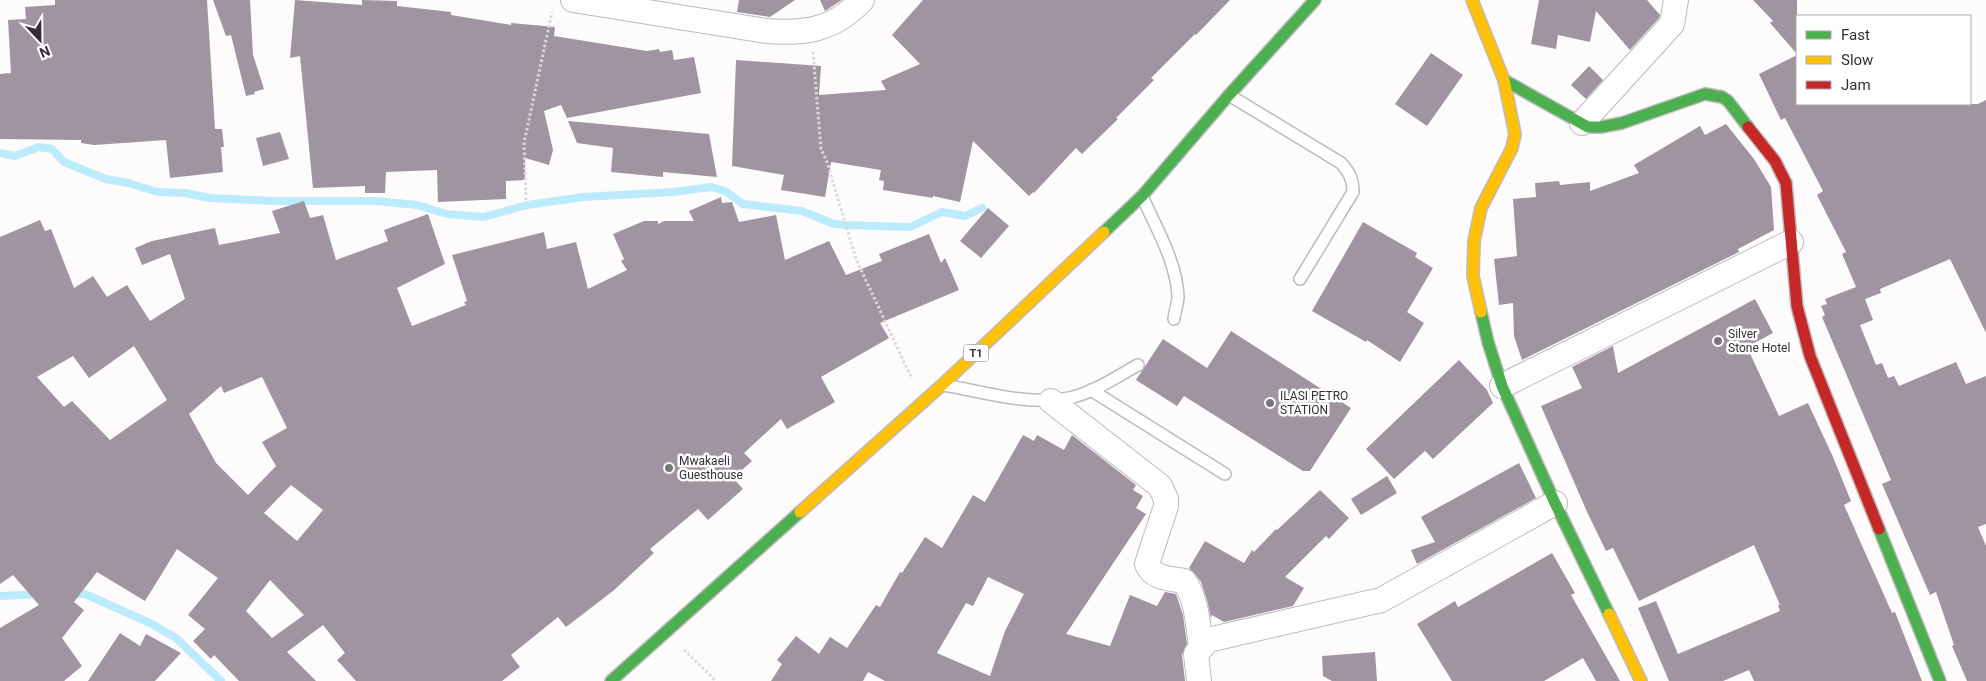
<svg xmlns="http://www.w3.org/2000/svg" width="1986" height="681" viewBox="0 0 1986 681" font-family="Roboto,sans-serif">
	<rect width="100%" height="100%" fill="#fdfbfc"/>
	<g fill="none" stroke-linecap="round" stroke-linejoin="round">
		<g stroke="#bdebfe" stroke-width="8">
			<polyline points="0,153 15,156 39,147 52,149 64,162 106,179 128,183 158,192 185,193 210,198 273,201 376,201 417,205 447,214 484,217 527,205 583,197 673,192 711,187 725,191 743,204 802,211 834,224 845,225 910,227 942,212 965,216 982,208"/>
			<polyline points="70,594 85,594 152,624 176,638 221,681"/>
			<polyline points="0,596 39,594"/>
		</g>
	</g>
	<g fill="#a094a1" fill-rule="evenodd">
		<polygon points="55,0 207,0 215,129 222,129 224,147 221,147 223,172 170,178 166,140 94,145 81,143 81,140 0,139 0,74 11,73 8,20 26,19 25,7 55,5"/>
		<polygon points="213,0 250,0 253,55 264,89 254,92 255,94 246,96 231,35 226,36"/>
		<polygon points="295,0 362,5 362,0 397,1 397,6 451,12 451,15 511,25 511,23 555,27 554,36 647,51 659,49 660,52 672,50 674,60 694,57 701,93 567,118 561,105 544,111 553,150 549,165 525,158 525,180 506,181 506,199 438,202 437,170 386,172 385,193 365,193 365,186 313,188 300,56 290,58"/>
		<polygon points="739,0 795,0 770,17 737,12"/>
		<polygon points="820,0 842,0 825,11"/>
		<polygon points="923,0 1230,0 1196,35 1195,34 1151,78 1154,80 1116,118 1118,119 1082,154 1076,148 1034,193 1033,192 1029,196 973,141 960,202 933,196 933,198 883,190 884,181 879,180 881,170 831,162 825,197 781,190 784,175 732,166 736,60 821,66 819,95 886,90 881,81 920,64 892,35"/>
		<polygon points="1539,0 1647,0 1660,15 1659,18 1630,50 1596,11 1590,42 1558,35 1556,49 1531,44"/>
		<polygon points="1753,0 1797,0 1797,54 1770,23 1773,21"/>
		<polygon points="1431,53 1463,75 1427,126 1395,104"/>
		<polygon points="1797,55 1797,104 1978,104 1986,100 1986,333 1950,259 1880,289 1881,293 1865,299 1873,320 1860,325 1876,365 1882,363 1888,378 1894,376 1899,386 1956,362 1966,384 1986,376 1986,524 1978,527 1986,546 1986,681 1967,681 1952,646 1954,645 1936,592 1930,595 1882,484 1891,480 1822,317 1825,315 1821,306 1827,304 1825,299 1856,287 1842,254 1846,252 1817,195 1823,191 1785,118 1781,120 1759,74"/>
		<polygon points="1589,66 1603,80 1586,99 1571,85"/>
		<polygon points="568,121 709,134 717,177 663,172 663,177 611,172 613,148 577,143"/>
		<polygon points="1726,124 1754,159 1771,187 1774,230 1738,249 1739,252 1522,360 1514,336 1513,303 1499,305 1494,259 1517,256 1513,199 1536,197 1535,183 1559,181 1560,185 1590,182 1590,191 1639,173 1634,165 1700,126 1705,135"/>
		<polygon points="280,132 289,159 263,166 256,138"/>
		<path d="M721,197L722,203L732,202L739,222L776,215L785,260L829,241L846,275L882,261L879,254L929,234L941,263L945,258L959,290L880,323L889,338L821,377L835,402L787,429L781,419L744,453L752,461L733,478L743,489L708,520L698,509L650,549L654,553L613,591L566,627L558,617L511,655L520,667L502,681H356L337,660L345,653L323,625L287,652L316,681H239L214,655L211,659L193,641L205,629L188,615L218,578L177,549L145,601L97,572L74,602L84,610L62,638L82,666L64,681H0V628L39,605L13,575L0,584V237L40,220L45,231L51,229L74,288L93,276L107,297L127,285L150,321L185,299L170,254L142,265L135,248L152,241L215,228L219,245L280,233L272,211L304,201L310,218L323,215L336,260L388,241L384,230L428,214L445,264L397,288L412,326L466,305L464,302L467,301L452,255L544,232L547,249L576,242L588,289L627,270L621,261L624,259L613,234L644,221H658V224L664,221H694L689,211ZM134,346L167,400L110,440L72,401L64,407L37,377L73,356L89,378ZM262,377L287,428L262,442L276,466L248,495L216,463L189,414L221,386L224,393ZM291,485L323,510L297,541L264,513ZM270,580L304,615L272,638L246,611Z"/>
		<polygon points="988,208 1009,226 981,258 960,241"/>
		<polygon points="1363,222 1417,253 1415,257 1433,268 1407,312 1424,323 1400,362 1367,340 1366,342 1312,311"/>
		<polygon points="1755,299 1773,333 1747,347 1779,416 1808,403 1833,457 1851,501 1844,505 1892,613 1895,612 1922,681 1754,681 1749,670 1723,681 1669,681 1638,608 1656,601 1678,654 1780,611 1778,605 1780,605 1754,545 1639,601 1613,548 1606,551 1588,514 1541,406 1582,388 1572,367 1613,346 1618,373"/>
		<polygon points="1231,331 1351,408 1310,471 1303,471 1184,396 1177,406 1136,380 1163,339 1207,368"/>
		<polygon points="1459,360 1487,390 1493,403 1433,459 1425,451 1394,479 1366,449"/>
		<path d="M1023,435L1034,441L1037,435L1064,450L1072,435L1136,485L1133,490L1143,496L1136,508L1146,514L1066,634L1110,646L1130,595L1157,606L1165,592L1176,594L1183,615L1187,644L1182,655L1185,681H885L868,672L863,681H771L782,664L777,660L796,636L819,654L830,637L847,648L876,605L880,607L900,572L902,573L925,537L942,548L973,495L985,502ZM988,577L1024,594L1005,631L990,676L937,653L966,603L973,606Z"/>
		<polygon points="1519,463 1536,498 1417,564 1411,550 1435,542 1421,517"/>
		<polygon points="1387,476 1397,493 1361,515 1351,499"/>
		<polygon points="1320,490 1349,518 1329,539 1326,536 1285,577 1304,588 1293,606 1224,622 1212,615 1211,618 1207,600 1201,582 1195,574 1189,568 1205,541 1244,563 1252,550 1254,552 1276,529 1277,530"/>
		<polygon points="1552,553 1575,593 1571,595 1620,681 1596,681 1583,658 1544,681 1452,681 1417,624 1455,601 1458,607"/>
		<polygon points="120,633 140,646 146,634 181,653 155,681 88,681"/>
		<polygon points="1375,652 1377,681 1332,681 1323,676 1322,656"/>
	</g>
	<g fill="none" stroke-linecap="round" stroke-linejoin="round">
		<defs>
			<g id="lane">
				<path d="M1229,95L1341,163C1349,172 1353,179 1353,192L1300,279"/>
				<path d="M1142,196C1156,228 1176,260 1178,296C1178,303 1175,311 1174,319"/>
				<path d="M944,385C984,392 1029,406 1069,398C1093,393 1116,377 1138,365"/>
				<polyline points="1091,390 1225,474"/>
			</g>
			<g id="street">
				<path d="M573,0L766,31C806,34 834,30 862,0"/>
				<polyline points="1582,123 1672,24 1676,0"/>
				<polyline points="1502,386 1791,242"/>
				<path d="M1051,401L1160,486L1166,499V506L1147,564C1153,579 1169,578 1184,581C1197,599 1198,625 1201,646"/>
				<polyline points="1199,681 1196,654 1208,640 1381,600 1555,503"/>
			</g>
			<g id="fast">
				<polyline points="1504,80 1588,127 1601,127 1622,123 1705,94 1722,97 1728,101 1748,127"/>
				<polyline points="1104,232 1142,196 1229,95 1315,0"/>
				<polyline points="1481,312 1488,342 1502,386 1555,503 1609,614"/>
				<polyline points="1879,529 1940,681"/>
				<polyline points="611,681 800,512"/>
			</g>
			<g id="slow">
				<polyline points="1472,0 1504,80 1515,134 1512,148 1481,208 1474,241 1473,276 1481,312"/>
				<polyline points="800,512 942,385 1104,232"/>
				<polyline points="1609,614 1641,681"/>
			</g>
			<polyline id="jam" points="1748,127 1775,161 1786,183 1797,306 1810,356 1879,529"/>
		</defs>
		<use href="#lane" stroke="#bebabd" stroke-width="14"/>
		<use href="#street" stroke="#bebabd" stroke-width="26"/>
		<use href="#fast" stroke="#bebabd" stroke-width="14"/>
		<use href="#slow" stroke="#bebabd" stroke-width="14"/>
		<use href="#jam" stroke="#bebabd" stroke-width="14"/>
		<g stroke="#dad9d9" stroke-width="3" stroke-dasharray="2.5 2.5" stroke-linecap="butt">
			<polyline points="813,52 821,149 827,162 856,259 912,379"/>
			<polyline points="526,200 524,143 552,12"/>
			<polyline points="684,650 716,681"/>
		</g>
		<use href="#lane" stroke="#fffeff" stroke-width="11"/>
		<use href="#street" stroke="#fffeff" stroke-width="24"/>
		<use href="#fast" stroke="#4caf50" stroke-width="11"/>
		<use href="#slow" stroke="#ffc107" stroke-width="11"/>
		<use href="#jam" stroke="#c62828" stroke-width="11"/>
	</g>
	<g fill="#7b767a" stroke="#fff" stroke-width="2">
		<circle cx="1718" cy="341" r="5"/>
		<circle cx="1270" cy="403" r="5"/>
		<circle cx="669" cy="468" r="5"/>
	</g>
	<g text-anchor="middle" stroke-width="5" stroke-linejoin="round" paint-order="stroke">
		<rect fill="#fff" stroke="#726d71" stroke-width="1" x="963.5" y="344.5" width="25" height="17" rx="4"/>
		<g font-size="11" font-weight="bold" fill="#352e34">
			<text x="976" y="357">T1</text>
		</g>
		<g font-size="12" fill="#352e34" stroke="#fff" text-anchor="start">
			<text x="1728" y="338">Silver<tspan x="1728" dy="14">Stone Hotel</tspan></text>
			<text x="1280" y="400">ILASI PETRO<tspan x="1280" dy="14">STATION</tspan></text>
			<text x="679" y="465">Mwakaeli<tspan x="679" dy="14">Guesthouse</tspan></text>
		</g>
	</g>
	<rect x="1796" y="15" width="175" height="90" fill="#ffffff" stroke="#aeabae"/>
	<rect x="1806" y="31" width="25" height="8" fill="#4caf50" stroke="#aeabae"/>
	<text x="1841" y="40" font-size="15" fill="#352e34">Fast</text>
	<rect x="1806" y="56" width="25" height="8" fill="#ffc107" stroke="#aeabae"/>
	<text x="1841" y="65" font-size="15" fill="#352e34">Slow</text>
	<rect x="1806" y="81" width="25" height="8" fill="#c62828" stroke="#aeabae"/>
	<text x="1841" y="90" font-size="15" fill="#352e34">Jam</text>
	<g transform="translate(40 40) rotate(158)" stroke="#ffffff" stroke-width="4" paint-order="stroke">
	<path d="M0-4L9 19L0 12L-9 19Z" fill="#352e34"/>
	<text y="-8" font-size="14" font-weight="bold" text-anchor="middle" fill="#352e34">N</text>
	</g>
</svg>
